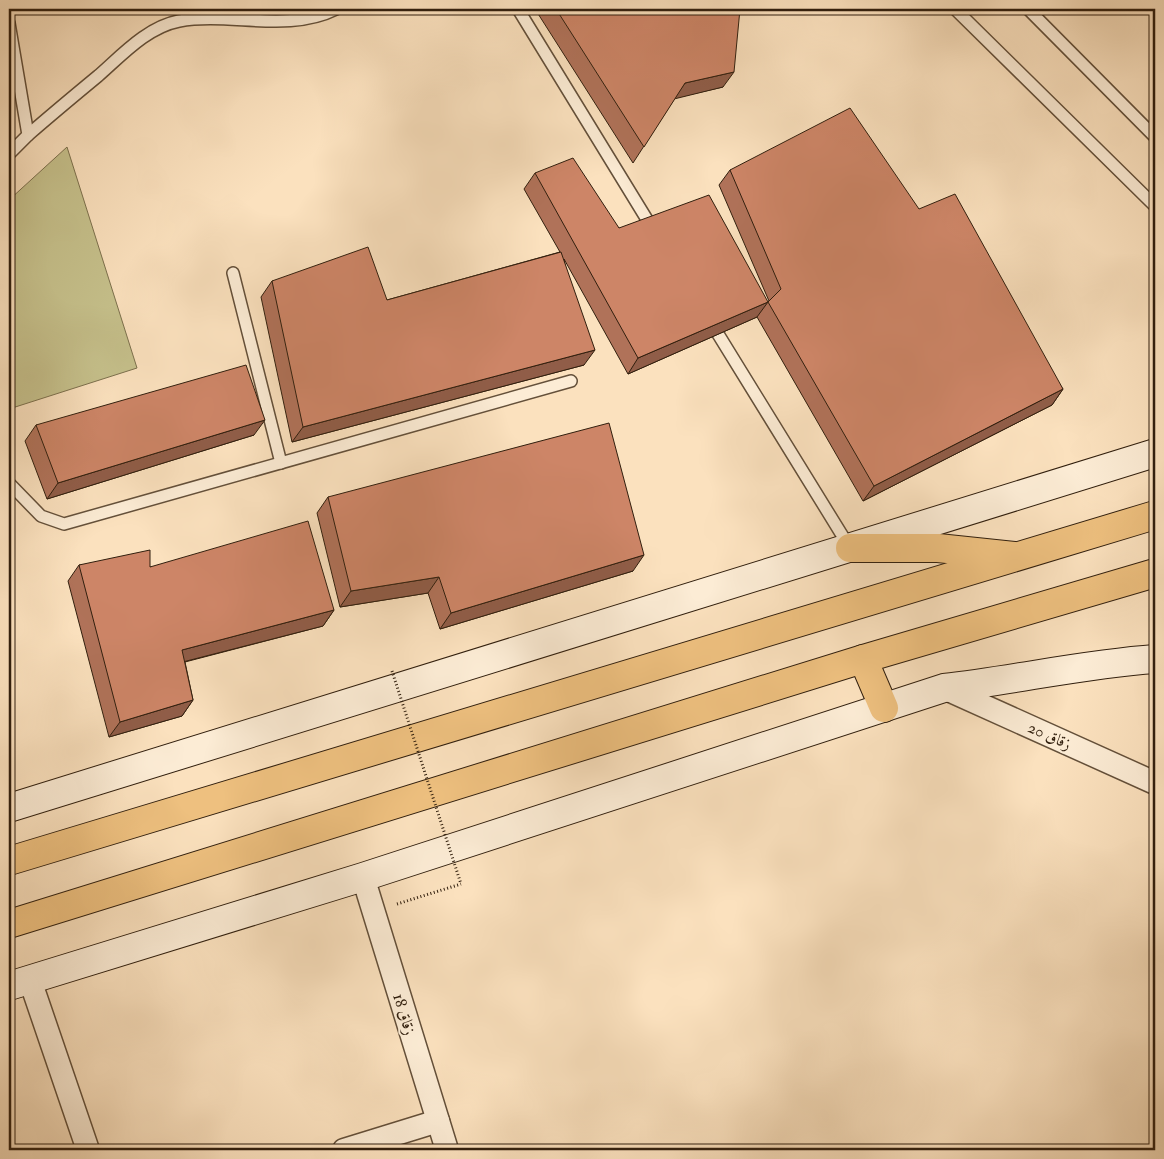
<svg xmlns="http://www.w3.org/2000/svg" width="1164" height="1159" viewBox="0 0 1164 1159" font-family="'IM FELL Double Pica',Amiri,serif">
	<rect width="100%" height="100%" fill="#fbe1be"/>
	<filter id="stains"><feTurbulence type="fractalNoise" baseFrequency=".004" numOctaves="4"/><feColorMatrix values="0 0 0 0 .2 0 0 0 0 .09 0 0 0 0 .02 0 0 0 .5 -.17"/></filter>
	<radialGradient id="worn" r=".72"><stop offset=".6" stop-color="#630" stop-opacity="0"/><stop offset="1" stop-color="#630" stop-opacity=".3"/></radialGradient>
	<polygon fill="#c6c18c" stroke="#7c704d" points="67,147 137,368 9,409 9,200"/>
	<g fill="none" stroke-linecap="round" stroke-linejoin="round">
		<defs>
			<g id="service">
				<polyline points="518,9 654,231"/>
				<polyline points="955,9 1155,206"/>
				<polyline points="1028,9 1155,137"/>
				<polyline points="9,23 28,135 9,154"/>
				<path d="M28,135C51,115 75,95 98,76C121,56 147,27 179,21C230,12 288,33 336,9"/>
				<polyline points="233,273 281,463"/>
				<polyline points="710,321 850,548"/>
				<polyline points="9,483 41,516 64,524 571,381"/>
			</g>
			<g id="minor">
				<polyline points="944,688 1155,783"/>
				<polyline points="363,877 447,1150"/>
				<polyline points="30,980 88,1150"/>
				<polyline points="344,1150 438,1121"/>
			</g>
			<g id="secondary">
				<polyline points="9,808 1155,453"/>
				<path d="M9,986L363,877L944,688C1015,680 1084,664 1155,659"/>
			</g>
			<g id="trunk">
				<polyline points="850,548 938,548 1014,556"/>
				<polyline points="863,659 884,708"/>
				<polyline points="9,861 1155,515"/>
				<polyline points="9,924 863,659 1155,573"/>
			</g>
		</defs>
		<use href="#service" stroke="#64503a" stroke-width="14"/>
		<use href="#minor" stroke="#64503a" stroke-width="25"/>
		<use href="#secondary" stroke="#311f0e" stroke-width="30"/>
		<use href="#trunk" stroke="#311f0e" stroke-width="30"/>
		<polyline stroke="#311f0e" stroke-width="3" stroke-dasharray="1 2.5" stroke-linecap="butt" points="397,904 461,884"/>
		<use href="#service" stroke="#fcecd5" stroke-width="11"/>
		<use href="#minor" stroke="#fcecd5" stroke-width="22"/>
		<use href="#secondary" stroke="#fcecd5" stroke-width="28"/>
		<use href="#trunk" stroke="#eec07f" stroke-width="28"/>
		<polyline stroke="#311f0e" stroke-width="3" stroke-dasharray="1 2.5" stroke-linecap="butt" points="392,671 461,884"/>
	</g>
	<g fill="#b07259" stroke="#311f0e">
		<polygon points="535,9 740,9 723,87 675,98 633,163"/>
		<polygon points="730,170 919,209 1063,389 1052,405 863,501 757,317 628,374 564,259 584,365 292,442 261,297 272,281 387,300 560,252 524,189 535,173 619,228 768,302 769,301 719,185"/>
		<polygon points="36,425 254,435 47,499 25,441"/>
		<polygon points="328,497 633,571 440,629 428,593 340,607 317,513"/>
		<polygon points="79,565 150,567 334,610 323,626 185,662 193,700 182,716 109,737 68,581"/>
	</g>
	<g fill="#905d48" stroke="#311f0e">
		<polygon points="734,72 723,87 674,99 685,83"/>
		<polygon points="768,302 757,317 628,374 638,358"/>
		<polygon points="595,350 584,365 292,442 303,427"/>
		<polygon points="1063,389 1052,405 863,501 874,486"/>
		<polygon points="265,420 254,435 47,499 58,483"/>
		<polygon points="644,555 633,571 440,629 451,613"/>
		<polygon points="439,577 428,593 340,607 351,591"/>
		<polygon points="334,610 323,626 171,665 182,650"/>
		<polygon points="193,700 182,716 109,737 120,722"/>
	</g>
	<g fill="#cd8567" stroke="#311f0e">
		<polygon points="556,9 740,9 734,72 685,83 644,147"/>
		<polygon points="850,108 919,209 955,194 1063,389 874,486 768,302 781,289 730,170"/>
		<polygon points="573,158 619,228 709,195 768,302 638,358 535,173"/>
		<polygon points="368,247 387,300 561,252 595,350 303,427 272,281"/>
		<polygon points="246,365 265,420 58,483 36,425"/>
		<polygon points="609,423 644,555 451,613 439,577 351,591 328,497"/>
		<polygon points="308,521 334,610 182,650 193,700 120,722 79,565 150,550 150,567"/>
	</g>
	<g text-anchor="middle" stroke-width="4" stroke-linejoin="round" paint-order="stroke">
		<g font-size="16" fill="#311f0e" stroke="#fcecd5">
			<text transform="translate(1050 735) rotate(24)" y="6">زقاق 20</text>
			<text transform="translate(405 1014) rotate(73)" y="6">زقاق 18</text>
		</g>
	</g>
	<rect width="1164" height="1159" fill="none" stroke="#fbe1be" stroke-width="30"/>
	<rect x="10" y="10" width="1144" height="1139" fill="none" stroke="#311f0e" stroke-width="2.5"/>
	<rect x="15" y="15" width="1134" height="1129" fill="none" stroke="#311f0e"/>
	<rect width="100%" height="100%" filter="url(#stains)"/>
	<rect width="100%" height="100%" fill="url(#worn)"/>
</svg>
